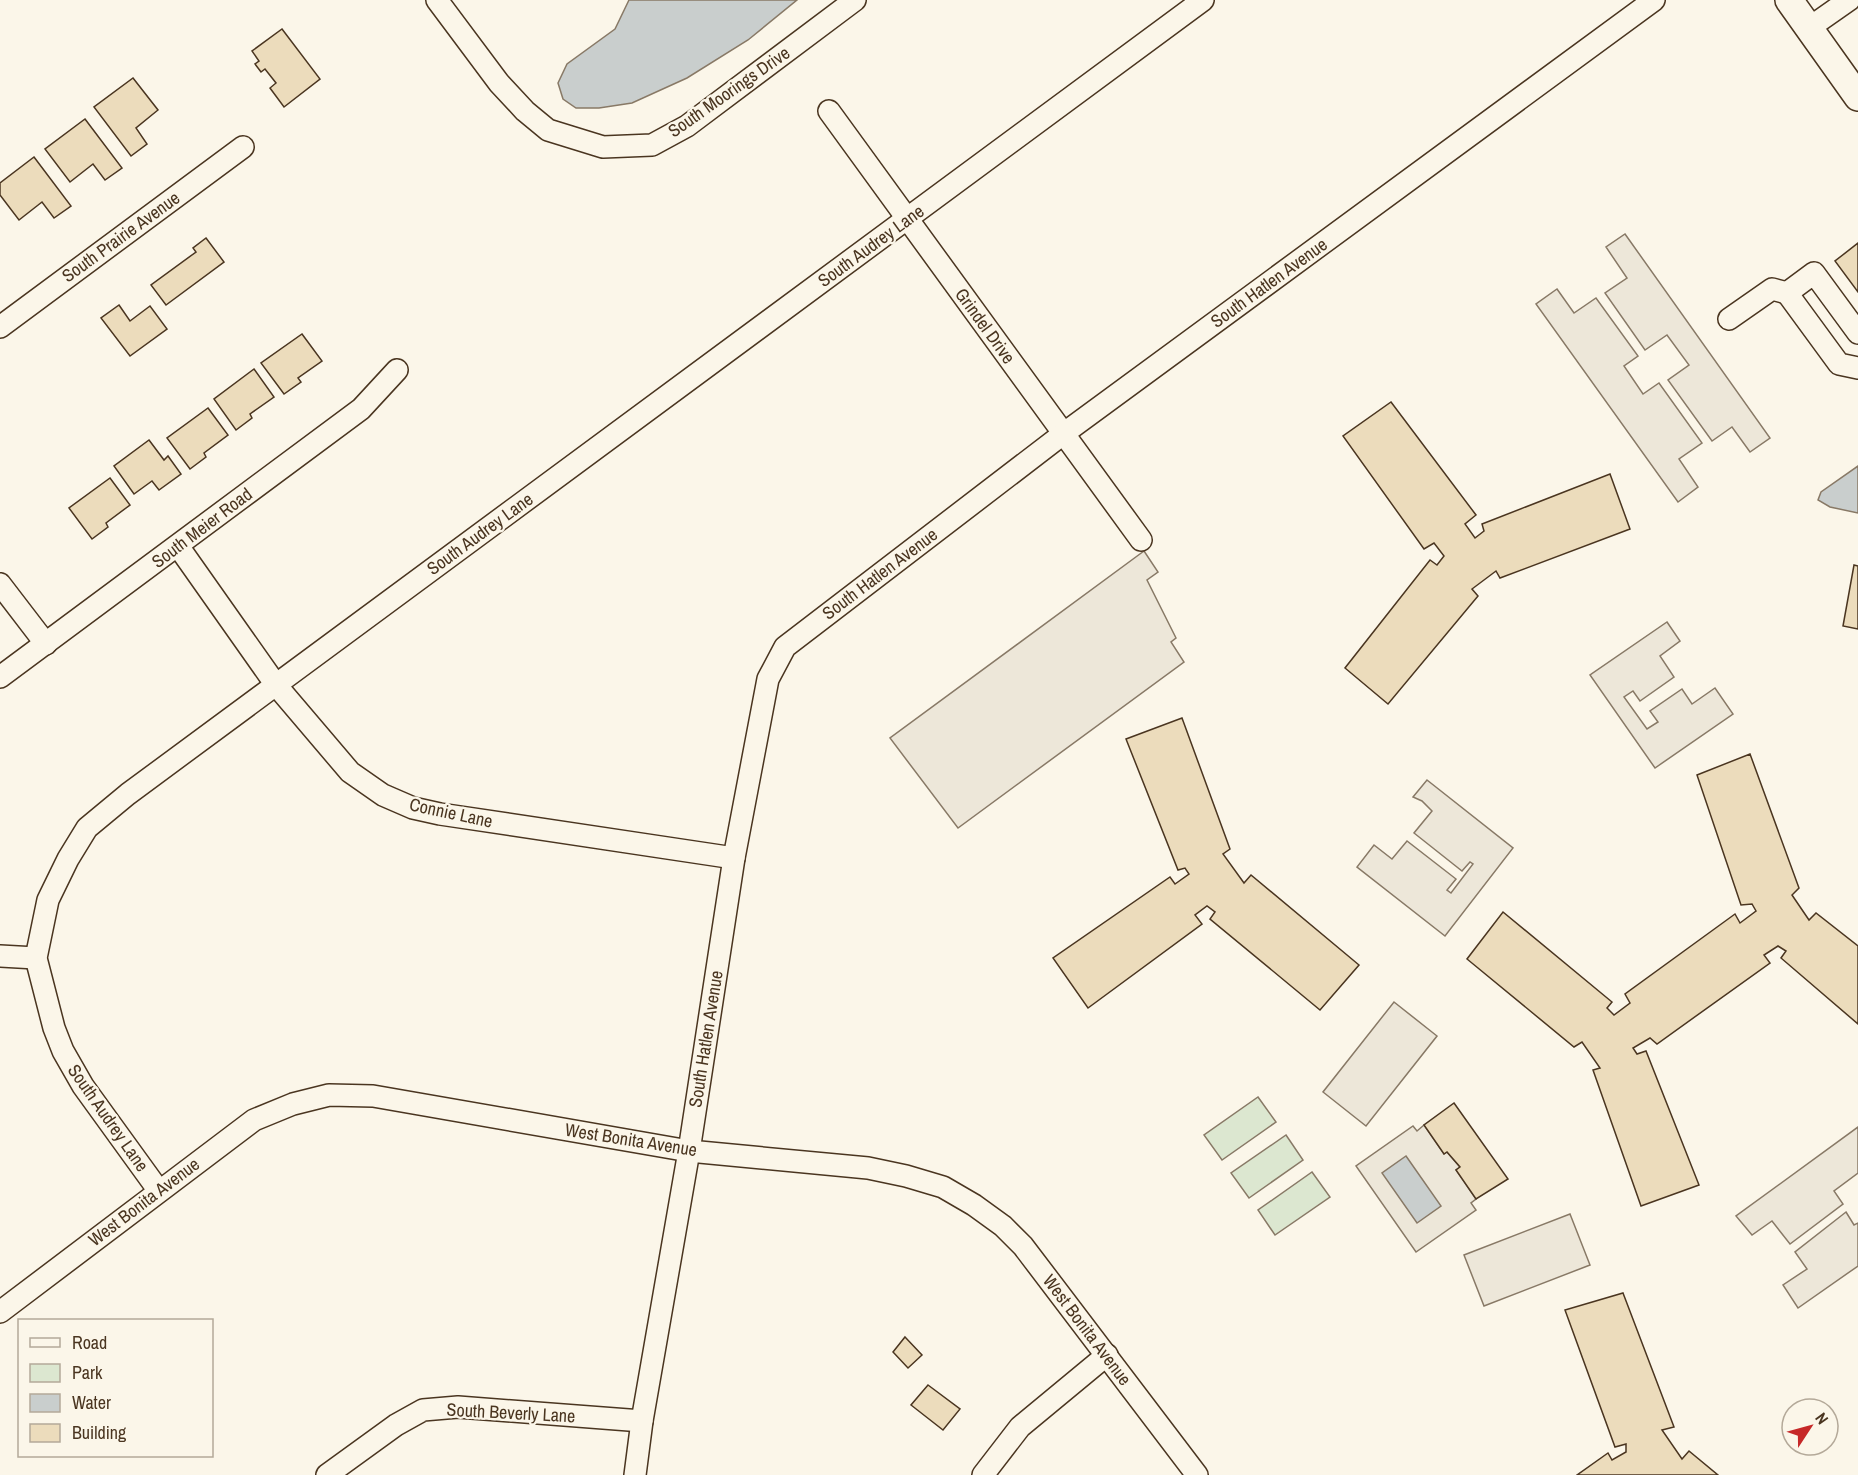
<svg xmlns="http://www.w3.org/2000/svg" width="1858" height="1475" viewBox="0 0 1858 1475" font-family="'Archivo Narrow',sans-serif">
	<rect width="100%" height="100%" fill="#fbf6e9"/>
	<g fill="#dce7d0" stroke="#887966" stroke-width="1.5">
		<polygon points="1258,1097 1276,1122 1222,1160 1204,1135"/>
		<polygon points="1286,1135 1303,1160 1249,1198 1231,1173"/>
		<polygon points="1312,1172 1330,1197 1275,1235 1258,1210"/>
	</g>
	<g fill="#ede7d9" stroke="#887966" stroke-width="1.5">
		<polygon points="1625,234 1770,438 1750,452 1732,427 1712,441 1668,380 1689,365 1667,335 1645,350 1605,293 1627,278 1606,247"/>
		<polygon points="1557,289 1574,313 1596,298 1638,356 1624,366 1643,394 1659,383 1702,443 1679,459 1698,487 1678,502 1536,304"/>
		<polygon points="1144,551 1158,572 1147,580 1176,638 1171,642 1184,662 958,828 890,738"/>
		<polygon points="1667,622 1680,641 1660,656 1674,677 1640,701 1633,691 1624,697 1647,729 1658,722 1650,711 1682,689 1692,704 1715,688 1733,714 1655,768 1590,675"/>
		<polygon points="1427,780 1513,848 1445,936 1357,867 1374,845 1392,859 1407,841 1456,879 1447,890 1451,893 1473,864 1470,862 1462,871 1414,833 1432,811 1422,801 1413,797"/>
		<polygon points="1394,1002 1437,1036 1366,1126 1323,1092"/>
		<polygon points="1424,1125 1444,1154 1447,1152 1460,1167 1456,1170 1476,1199 1471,1203 1476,1210 1416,1252 1356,1166 1413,1126 1417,1131"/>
		<polygon points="1858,1127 1858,1173 1834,1191 1843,1204 1790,1244 1772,1221 1752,1235 1736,1216"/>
		<polygon points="1846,1212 1854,1225 1858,1223 1858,1266 1798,1308 1783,1285 1807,1269 1795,1252"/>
		<polygon points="1570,1214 1590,1265 1484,1306 1464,1255"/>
	</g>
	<g fill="#c9cecd" stroke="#887966" stroke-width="1.5">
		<polygon points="629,0 797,0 748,40 687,78 632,103 599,108 576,108 563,99 558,83 567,64 615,29"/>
		<polygon points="1858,466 1858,513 1830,507 1818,500 1821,492"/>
		<polygon points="1406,1156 1441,1206 1417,1223 1382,1173"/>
	</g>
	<g fill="#ecdcbc" stroke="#4a3520" stroke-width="1.5">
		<polygon points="282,29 320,79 284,107 270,88 276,83 265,69 261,72 255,64 259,61 252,51"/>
		<polygon points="133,78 158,110 136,128 147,144 131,156 94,107"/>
		<polygon points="85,119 122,168 105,180 93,164 70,182 45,149"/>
		<polygon points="34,157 71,206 54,218 42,202 19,220 0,195 0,183"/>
		<polygon points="206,238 224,262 166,305 151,285 196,252 193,248"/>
		<polygon points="1858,243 1858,292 1835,261"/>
		<polygon points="119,305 130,321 150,306 167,329 130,356 101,318"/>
		<polygon points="302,334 322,361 298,378 301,382 284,394 261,363"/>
		<polygon points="254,369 274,397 250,414 252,418 236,430 214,399"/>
		<polygon points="1391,402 1476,515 1465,524 1475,538 1484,531 1482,524 1610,474 1630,529 1500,578 1496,571 1472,589 1478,596 1388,704 1345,668 1430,560 1437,565 1444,556 1434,543 1424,549 1343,436"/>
		<polygon points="208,408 228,435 204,453 206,457 190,469 167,438"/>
		<polygon points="149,440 164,460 168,456 181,474 159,490 152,481 134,494 114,466"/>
		<polygon points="110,478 130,505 106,523 108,527 92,539 69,508"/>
		<polygon points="1854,565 1858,566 1858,629 1843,626"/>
		<polygon points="1182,718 1230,849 1223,854 1244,883 1251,875 1359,965 1320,1010 1210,919 1215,912 1207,906 1195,915 1202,924 1088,1008 1053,958 1170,877 1175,884 1189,874 1185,868 1178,870 1126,739"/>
		<polygon points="1750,754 1799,888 1792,895 1809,920 1816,913 1858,946 1858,1024 1781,958 1786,951 1778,946 1764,955 1770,963 1657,1044 1650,1038 1633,1048 1637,1054 1646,1051 1699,1185 1641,1206 1593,1070 1600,1068 1582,1042 1574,1047 1467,959 1503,912 1612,1002 1607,1008 1614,1015 1630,1003 1625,994 1735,914 1740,923 1756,911 1752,904 1741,905 1697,775"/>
		<polygon points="1454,1103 1508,1179 1476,1199 1456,1170 1460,1167 1447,1152 1444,1154 1424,1125"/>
		<polygon points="1623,1293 1674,1427 1662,1430 1682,1459 1689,1451 1718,1475 1577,1475 1608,1453 1612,1460 1626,1452 1626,1444 1615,1447 1565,1310"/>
		<polygon points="905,1337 922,1355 908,1368 893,1352"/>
		<polygon points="928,1385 960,1409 943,1430 911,1405"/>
	</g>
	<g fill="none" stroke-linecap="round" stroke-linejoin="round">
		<defs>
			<g id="minor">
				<polyline points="437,0 499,83 525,111 548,130 603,147 652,145 687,126 855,0"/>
				<polyline points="1809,28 1849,0"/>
				<polyline points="829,111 1141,540"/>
				<polyline points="1729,319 1772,289 1787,293"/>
				<polyline points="0,327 243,147"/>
				<polyline points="1858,333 1814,273 1787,293 1839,364 1858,368"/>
				<polyline points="178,546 276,685 350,772 383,795 413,808 440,814 734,858"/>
				<polyline points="0,584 46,644"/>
				<polyline points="0,677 361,409 397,370"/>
				<polyline points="0,956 36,958"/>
				<polyline points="159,1191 83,1086 63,1051 54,1028 36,958 48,900 68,859 87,828 128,794 1203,0"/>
				<polyline points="0,1312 254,1120 293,1104 329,1095 373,1096 689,1151 868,1168 906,1176 943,1187 974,1205 1003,1226 1023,1246 1197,1475"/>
				<polyline points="327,1475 396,1425 423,1410 458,1407 642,1421"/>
				<polyline points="635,1475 642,1421 689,1151 734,858 768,679 785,647 1063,434 1654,0"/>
				<polyline points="983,1475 1020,1427 1107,1355"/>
			</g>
			<polyline id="major" points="1789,0 1858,97"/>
		</defs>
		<use href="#minor" stroke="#4a3520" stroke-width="24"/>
		<use href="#major" stroke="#4a3520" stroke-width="30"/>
		<use href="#minor" stroke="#fbf6e9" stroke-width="21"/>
		<use href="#major" stroke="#fbf6e9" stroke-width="27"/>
	</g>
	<g text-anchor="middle" stroke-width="4.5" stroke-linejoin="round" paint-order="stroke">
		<g font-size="18" fill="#4a3520" stroke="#fbf6e9">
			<text transform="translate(729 92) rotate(-35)" y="6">South Moorings Drive</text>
			<text transform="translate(121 237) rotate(-36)" y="6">South Prairie Avenue</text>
			<text transform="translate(871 246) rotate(-36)" y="6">South Audrey Lane</text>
			<text transform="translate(1269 283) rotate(-36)" y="6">South Hatlen Avenue</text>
			<text transform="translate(985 326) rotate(54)" y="6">Grindel Drive</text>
			<text transform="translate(202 528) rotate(-37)" y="6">South Meier Road</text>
			<text transform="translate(480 534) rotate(-36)" y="6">South Audrey Lane</text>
			<text transform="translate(880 574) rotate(-37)" y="6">South Hatlen Avenue</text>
			<text transform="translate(451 813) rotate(12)" y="6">Connie Lane</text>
			<text transform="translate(706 1039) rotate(-81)" y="6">South Hatlen Avenue</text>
			<text transform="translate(108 1118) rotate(55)" y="6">South Audrey Lane</text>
			<text transform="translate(631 1140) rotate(9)" y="6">West Bonita Avenue</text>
			<text transform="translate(144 1202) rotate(-37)" y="6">West Bonita Avenue</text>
			<text transform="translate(1087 1330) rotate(53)" y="6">West Bonita Avenue</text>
			<text transform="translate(511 1413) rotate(3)" y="6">South Beverly Lane</text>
		</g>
	</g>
	<rect x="18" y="1319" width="195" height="138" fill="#fbf6e9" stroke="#b4a999" stroke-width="1.5"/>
	<rect x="30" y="1338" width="30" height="9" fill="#fbf6e9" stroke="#b4a999" stroke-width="1.5"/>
	<text x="72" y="1349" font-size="18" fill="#4a3520">Road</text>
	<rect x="30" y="1364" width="30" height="18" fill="#dce7d0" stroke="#b4a999" stroke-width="1.5"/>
	<text x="72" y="1379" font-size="18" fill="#4a3520">Park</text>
	<rect x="30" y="1394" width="30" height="18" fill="#c9cecd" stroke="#b4a999" stroke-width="1.5"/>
	<text x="72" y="1409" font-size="18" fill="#4a3520">Water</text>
	<rect x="30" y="1424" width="30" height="18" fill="#ecdcbc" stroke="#b4a999" stroke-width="1.5"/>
	<text x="72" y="1439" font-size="18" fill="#4a3520">Building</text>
	<g transform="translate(1810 1427) rotate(54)"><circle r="28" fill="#fbf6e9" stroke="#b4a999" stroke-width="1.5"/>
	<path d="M0-4.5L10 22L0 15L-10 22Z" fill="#c62828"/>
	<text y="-9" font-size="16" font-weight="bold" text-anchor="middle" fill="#4a3520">N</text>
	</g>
</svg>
